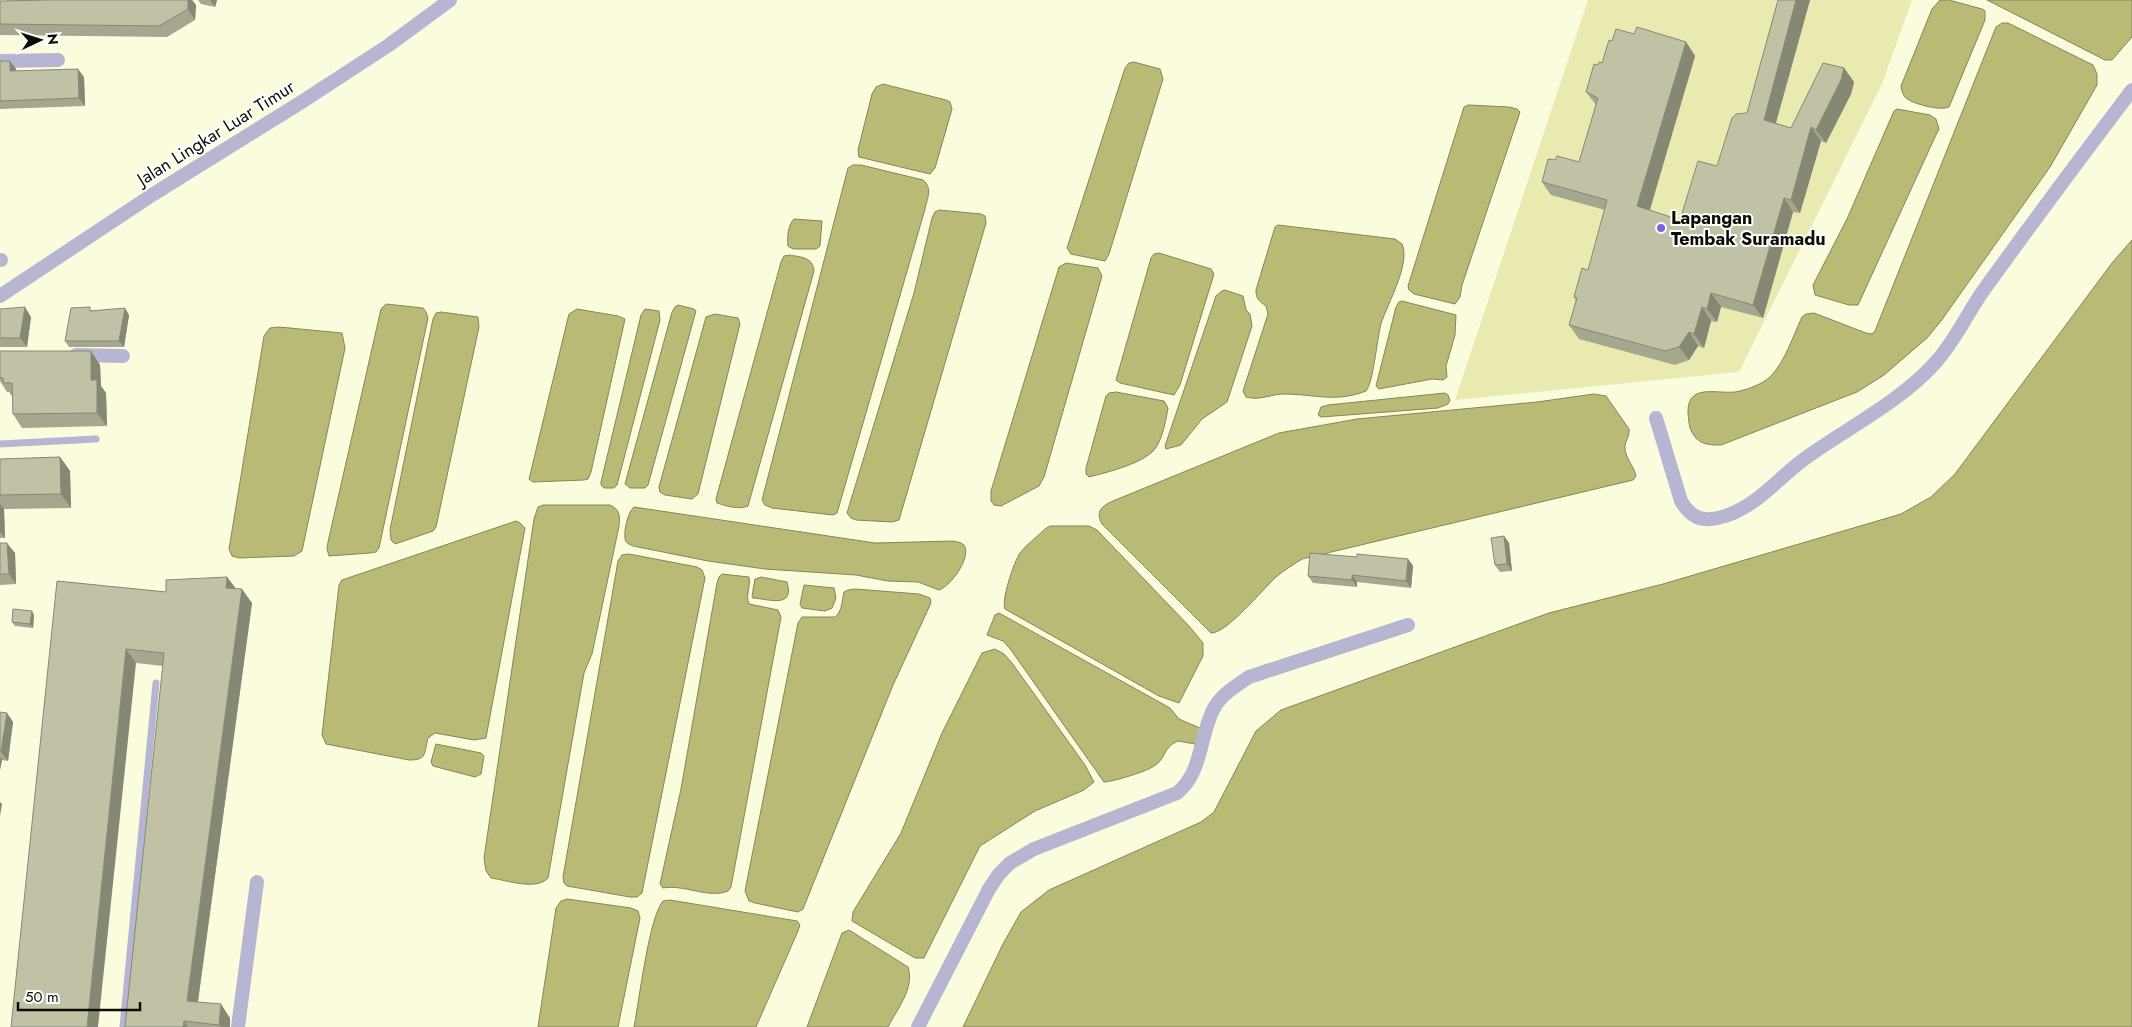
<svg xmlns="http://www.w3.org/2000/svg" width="2132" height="1027" viewBox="0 0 2132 1027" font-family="Jost,sans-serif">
	<rect width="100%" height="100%" fill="#fbfcde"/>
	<polygon fill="#e9eab0" points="1588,0 1912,0 1882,84 1739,372 1455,400"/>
	<g fill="#b9ba76" stroke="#858654">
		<path d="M1940,0H1949L1982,9L1985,11V20L1949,107C1941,111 1918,105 1909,100C1903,97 1902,92 1901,86L1932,9Z"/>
		<polygon points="1987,0 2132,0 2132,37 2112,60 2105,60"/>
		<path d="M2002,23H2008L2093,65L2097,74V85L2050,167L1941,321L1927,338L1884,375L1857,392L1721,445C1711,445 1703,445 1696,438C1689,430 1689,424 1688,413C1687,383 1716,394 1735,392C1746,390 1761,385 1770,377C1785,362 1793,336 1802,317L1806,314L1814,313L1866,333L1872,334L1875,331L1996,27Z"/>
		<polygon points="1134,62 1160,69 1163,79 1109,254 1105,261 1071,254 1067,248 1125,68 1129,63"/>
		<polygon points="883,84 946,100 950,102 952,109 935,168 930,174 859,157 858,150 872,94 876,87"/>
		<polygon points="1468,105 1509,107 1517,109 1520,112 1462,285 1460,297 1455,304 1414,294 1409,290 1408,286 1464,107"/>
		<polygon points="1897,109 1930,115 1936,119 1939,129 1935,137 1858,305 1849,305 1815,295 1813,285 1847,219 1894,111"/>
		<path d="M853,165H861L923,180C933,188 927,199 925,209L837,513L833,515L772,508L765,505L762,500L848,168Z"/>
		<polygon points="939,210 981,214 985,216 986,223 899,520 892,522 856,520 851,518 847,513 914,293 932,218 935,212"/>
		<path d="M794,219L822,221L820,246L816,249H793L788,246C787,237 788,225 794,219Z"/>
		<path d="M1278,225L1395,239L1402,244C1411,264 1387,304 1381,324C1377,339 1373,384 1366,391C1335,403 1314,394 1284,394C1271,394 1260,401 1246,397L1243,391L1268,314L1266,306C1259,301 1256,299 1256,290L1275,227Z"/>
		<polygon points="2132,240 2132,1027 963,1027 1003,944 1021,912 1049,890 1201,822 1214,812 1256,731 1281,710 1549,613 1663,584 1901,514 1931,497 1955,474 2112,263"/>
		<polygon points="1159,253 1211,269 1214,274 1180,385 1174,395 1120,383 1116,380 1151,258 1154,254"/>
		<path d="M789,255C801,257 813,257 814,271L748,506C739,510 726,506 717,503L716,499L781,262L784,256Z"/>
		<polygon points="1066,263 1098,268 1102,276 1044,477 1039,486 1001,506 994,505 991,501 991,491 1059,267"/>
		<polygon points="1225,290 1243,296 1246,310 1250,314 1252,326 1227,402 1202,419 1181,445 1166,449 1165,446 1216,296 1222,291"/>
		<polygon points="1402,301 1456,315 1455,335 1446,366 1447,377 1443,380 1432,379 1379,389 1376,386 1396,307 1399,302"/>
		<polygon points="386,304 423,308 426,312 428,318 379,548 376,552 370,553 329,556 327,549 328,542 381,309"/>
		<polygon points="678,305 694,309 696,311 694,318 648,485 645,488 630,488 625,484 672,312 675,307"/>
		<polygon points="577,309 618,316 625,319 591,472 588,479 584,480 533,482 529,479 530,475 569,314"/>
		<polygon points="645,309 659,311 660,320 617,485 614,488 604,488 601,485 601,482 641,315"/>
		<polygon points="441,312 478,317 479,327 436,527 433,531 395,544 391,540 390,530 433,319 436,313"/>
		<polygon points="715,314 738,318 740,324 698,494 692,499 665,495 660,492 659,487 706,317"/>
		<polygon points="279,327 342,333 345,348 302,551 294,556 239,558 232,556 229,549 264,336 270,328"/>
		<path d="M1116,392L1164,401L1168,408C1166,420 1163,435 1157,446C1147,463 1108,472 1089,477L1086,474V468L1106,396L1109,393Z"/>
		<polygon points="1445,393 1448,395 1450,400 1448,404 1438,408 1321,417 1318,415 1321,407 1328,405"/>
		<path d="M1594,394L1606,396L1629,429C1630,437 1624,442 1625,449C1626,459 1634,466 1636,476L1633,480L1302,559C1293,565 1284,570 1276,577C1263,589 1226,634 1211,633L1102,524C1095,511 1102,506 1113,501L1279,433L1357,419L1537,402Z"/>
		<path d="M543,505H610C620,510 620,515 619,526L592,654L584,673L548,878C536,891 506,880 491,878L486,871L484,858L534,519L538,507Z"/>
		<path d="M634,507L875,543L953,541C957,542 961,542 964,545C972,557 951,586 939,590L918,582L888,581L856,575L765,569L708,561L633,546C629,544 625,543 625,538C624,529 628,512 634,507Z"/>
		<path d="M516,521L520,523L525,528L486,738L474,740L435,733L428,738C424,754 427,760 409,760L326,744L322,735L339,585L342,580Z"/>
		<path d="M1050,526H1089L1097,530L1189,626L1203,643V656L1179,703L1159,696L1005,609C1001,600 1014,562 1020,553C1027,544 1037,537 1045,529Z"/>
		<polygon points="629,554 697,567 702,570 705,578 642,893 637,897 630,897 567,886 564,883 563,877 618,561 622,555"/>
		<path d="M722,574L749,577C751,587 745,595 749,604L778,610L781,617L731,887L728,891C708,899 684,884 663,888L660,884L681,789L717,583L719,577Z"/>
		<path d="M761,577L787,582C795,609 769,599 753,598L752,596L755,579Z"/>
		<polygon points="804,585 834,588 836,598 832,608 825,611 802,608 800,604"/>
		<path d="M855,589L919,594L930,598L931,603L893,685L803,909L798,912L755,903L749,901L745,891L798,623L802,617H835C842,612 842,601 844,592L848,590Z"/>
		<path d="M999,613L1170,708L1179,719L1202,729L1195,744L1178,741C1163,747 1166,759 1154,766C1148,771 1112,782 1104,782L1011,650L1003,641L987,635L995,615Z"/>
		<polygon points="995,649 1004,654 1012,663 1085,765 1094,782 1084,790 1035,811 980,846 924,958 915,958 852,921 853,912 901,833 942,733 982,653"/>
		<polygon points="436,744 481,753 484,756 481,774 475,777 433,766 431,762"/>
		<polygon points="567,899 631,908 638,911 640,918 618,1027 538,1027 556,908 561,901"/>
		<path d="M670,900L797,921L800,925L798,931L756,1027H634C639,1002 649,917 663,901Z"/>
		<path d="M849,930L908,967C915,988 897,1009 888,1027H807L842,933Z"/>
	</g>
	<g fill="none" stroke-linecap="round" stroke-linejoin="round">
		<g stroke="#b6b6d3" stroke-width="7">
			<polyline points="0,444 96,439"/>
			<polyline points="123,1027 156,683"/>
		</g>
		<g stroke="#b6b6d3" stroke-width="14">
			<polyline points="0,61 58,60"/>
			<polyline points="0,260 1,260"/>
			<polyline points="0,296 152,195 300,103 389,45 450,0"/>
			<polyline points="76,355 123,356"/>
			<path d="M1656,418L1681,501C1690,516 1700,522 1718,518C1755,510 1777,478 1807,457C1849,427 1901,401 1935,363C1955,341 1967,314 1983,291C2032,223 2082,156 2132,90"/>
			<polyline points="238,1027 257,882"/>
			<path d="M918,1027L989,889L999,874L1010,863L1034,849L1177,793C1203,772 1199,736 1214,708C1222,694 1236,686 1249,677L1408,625"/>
		</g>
	</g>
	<g fill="#a6a78e">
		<polygon points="46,0 192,0 196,5 195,20 167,37 0,35 0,1"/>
		<polygon points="198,0 217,0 215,7 201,4"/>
		<polygon points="1778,0 1810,0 1776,123 1791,128 1844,68 1854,82 1851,94 1826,143 1821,141 1800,213 1793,212 1763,318 1721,307 1717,322 1711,321 1704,348 1698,346 1689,360 1675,365 1579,339 1569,325 1576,301 1574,297 1588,270 1605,210 1551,195 1542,182 1555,160 1579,162 1596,105 1586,92 1598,65 1602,63 1612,41 1634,34 1686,42 1695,56 1649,210 1680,220 1717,166 1747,113"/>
		<polygon points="0,61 10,61 16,69 16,71 84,77 85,106 0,109"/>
		<polygon points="0,309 31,317 27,347 0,347"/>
		<polygon points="92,310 129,315 124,347 69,347 65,341"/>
		<polygon points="0,351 91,351 100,365 101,386 106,393 107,426 22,428 13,414 12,396 9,392 7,392 0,381"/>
		<polygon points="60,457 70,471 71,508 4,509 5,538 0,538 0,459"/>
		<polygon points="1504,536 1509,543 1512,571 1500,572 1495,565"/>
		<polygon points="0,543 15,553 16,584 0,585"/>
		<polygon points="1357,557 1408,559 1413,566 1411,588 1357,582 1357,587 1313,583 1308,576"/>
		<polygon points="227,577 235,588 252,603 198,1002 230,1018 230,1027 125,1027 163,666 136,663 57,581 166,592"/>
		<polygon points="34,615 33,628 15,626 12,622"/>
		<polygon points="0,712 7,713 13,722 8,761 2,760 0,770"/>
	</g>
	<g fill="#878874">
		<polygon points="188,0 192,0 196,5 195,20 188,9"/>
		<polygon points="210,0 217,0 215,7"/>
		<polygon points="1796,0 1810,0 1773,133 1764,120"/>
		<polygon points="1686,42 1695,56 1647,220 1637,206"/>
		<polygon points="10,61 16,69 16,80 10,71"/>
		<polygon points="1844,68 1854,82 1851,94 1826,143 1816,130"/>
		<polygon points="78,69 84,77 85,106 79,98"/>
		<polygon points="1811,127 1821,141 1800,213 1791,200"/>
		<polygon points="1784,198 1793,212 1763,318 1753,305"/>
		<polygon points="1711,293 1721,307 1717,322 1707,309"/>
		<polygon points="25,307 31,317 27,347 20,338"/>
		<polygon points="1702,307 1711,321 1704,348 1694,334"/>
		<polygon points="125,308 129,315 124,347 119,341"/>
		<polygon points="1689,332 1698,346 1689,360 1679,347"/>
		<polygon points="91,351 100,365 101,386 106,393 107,426 97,413 91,380"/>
		<polygon points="60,457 70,471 71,508 61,494"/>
		<polygon points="0,504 4,509 5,538 0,532"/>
		<polygon points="1504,536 1509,543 1512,571 1507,564"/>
		<polygon points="7,543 15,553 16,584 9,574"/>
		<polygon points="1408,559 1413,566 1411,588 1406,581"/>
		<polygon points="1352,575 1357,582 1357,587 1352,580"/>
		<polygon points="227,577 237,590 226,588"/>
		<polygon points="242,589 252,603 196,1015 187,1001"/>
		<polygon points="32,611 34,615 33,628 30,624"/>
		<polygon points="126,649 136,663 98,1027 87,1027"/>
		<polygon points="7,713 13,722 8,761 1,752"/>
		<polygon points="0,757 2,760 0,770"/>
		<polygon points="0,802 2,804 0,816"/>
		<polygon points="221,1004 230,1018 230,1027 221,1027 219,1025"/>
		<polygon points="184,1021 188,1027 183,1027"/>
	</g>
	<g fill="#c1c2a5" stroke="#878874">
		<polygon points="46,0 188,0 188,9 159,26 0,24 0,1"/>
		<polygon points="1778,0 1796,0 1764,120 1791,128 1823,63 1844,68 1841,80 1816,130 1811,127 1791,200 1784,198 1753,305 1711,293 1707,309 1702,307 1694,334 1689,332 1679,347 1665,351 1569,325 1577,298 1574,297 1582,268 1588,270 1607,200 1542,182 1548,159 1555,160 1557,156 1579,162 1598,98 1586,92 1594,64 1598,65 1599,62 1602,63 1609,40 1612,41 1616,29 1634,34 1637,27 1686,42 1637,206 1680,220 1698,161 1717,166 1732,118 1736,114 1747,113"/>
		<polygon points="0,61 10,61 10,71 78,69 79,98 0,101"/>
		<polygon points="25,307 20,338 0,338 0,309"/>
		<polygon points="90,307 90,311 125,308 119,341 65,341 71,308"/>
		<polygon points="0,351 91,351 91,380 97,380 97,413 13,414 12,383 4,383 3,378 0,378"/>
		<polygon points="60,457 61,494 0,495 0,459"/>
		<polygon points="1504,536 1507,564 1495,565 1491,538"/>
		<polygon points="0,543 7,543 9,574 0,574"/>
		<polygon points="1310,553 1357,557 1357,554 1408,559 1406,581 1352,575 1352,580 1308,576"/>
		<polygon points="227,577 226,588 242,589 187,1001 221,1004 219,1025 184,1021 183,1027 125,1027 164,653 126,649 87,1027 11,1027 57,581 166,592 166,580"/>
		<polygon points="13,609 32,611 30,624 12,622"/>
		<polygon points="0,712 7,713 1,752 0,751"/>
	</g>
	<circle fill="#7566e1" stroke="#fff" stroke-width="2" cx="1661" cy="228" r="5"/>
	<g text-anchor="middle" stroke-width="4" stroke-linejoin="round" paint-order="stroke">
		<g font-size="18" fill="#0d0d05" stroke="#fff">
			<text transform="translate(216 133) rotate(-32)" y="6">Jalan Lingkar Luar Timur</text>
		</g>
		<g font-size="18" font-weight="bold" fill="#0d0d05" stroke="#fff" text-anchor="start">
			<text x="1671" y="224">Lapangan<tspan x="1671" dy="21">Tembak Suramadu</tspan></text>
		</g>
	</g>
	<g transform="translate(40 40) rotate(86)" stroke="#ffffff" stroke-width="4" paint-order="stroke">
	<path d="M0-4L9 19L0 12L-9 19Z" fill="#0d0d05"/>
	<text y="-8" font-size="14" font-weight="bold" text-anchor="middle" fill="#0d0d05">N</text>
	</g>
	<path d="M18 1002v8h122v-8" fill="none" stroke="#0d0d05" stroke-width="2.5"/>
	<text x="25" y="1002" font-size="15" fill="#0d0d05" stroke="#ffffff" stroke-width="4" paint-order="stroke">50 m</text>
</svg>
